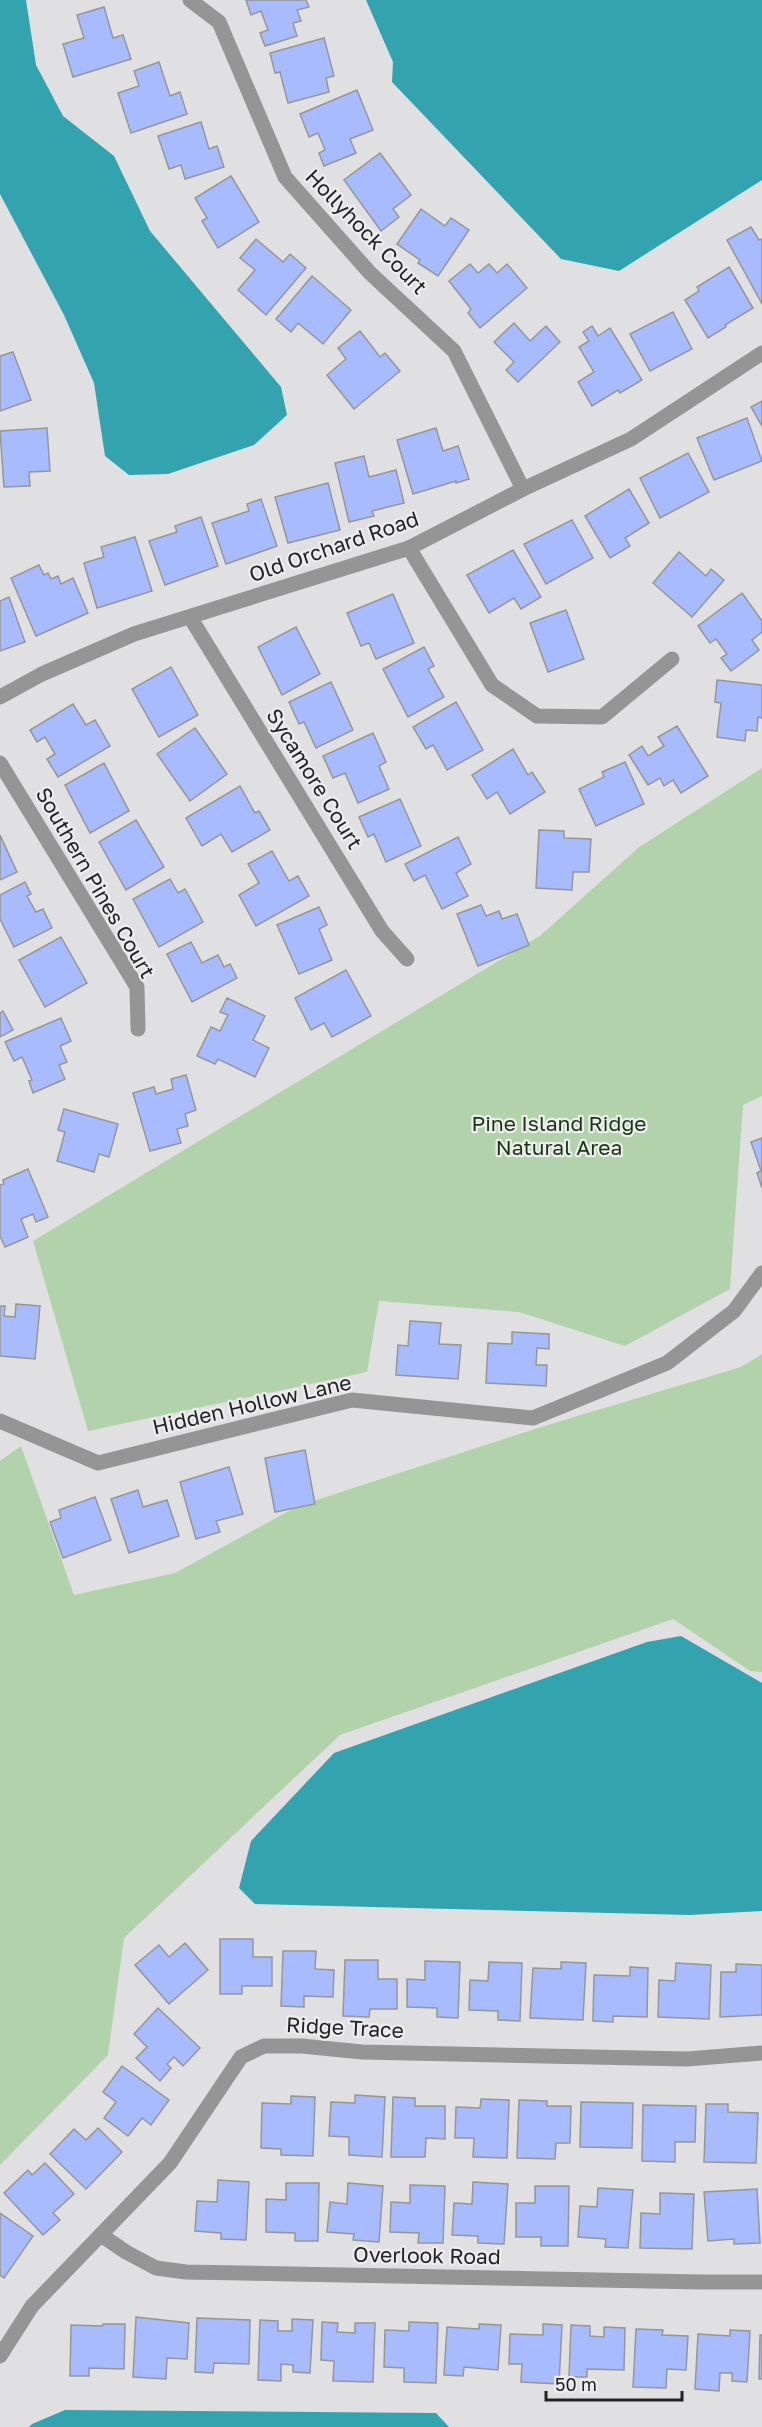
<svg xmlns="http://www.w3.org/2000/svg" width="762" height="2427" viewBox="0 0 762 2427" font-family="'Golos Text',sans-serif">
	<rect width="100%" height="100%" fill="#e0e0e2"/>
	<g fill="#b2d2ab">
		<polygon points="762,768 762,1096 743,1105 730,1289 625,1346 519,1312 379,1301 367,1372 88,1431 33,1241 540,936 638,848"/>
		<polygon points="762,1354 762,1672 750,1671 673,1619 340,1735 124,1938 108,2055 0,2165 0,1461 21,1446 74,1595 175,1573 298,1506 541,1427 741,1367"/>
	</g>
	<g fill="#33a3af">
		<polygon points="0,0 26,0 36,65 63,116 114,156 150,231 281,387 287,415 254,445 168,474 129,475 105,456 94,383 64,315 0,194"/>
		<polygon points="366,0 762,0 762,180 619,271 561,259 392,82 393,62"/>
		<polygon points="681,1636 762,1683 762,1911 690,1915 255,1904 239,1888 251,1841 334,1753 647,1642"/>
		<polygon points="65,2410 436,2413 449,2427 29,2427 32,2424"/>
	</g>
	<g fill="#a9bbff" stroke="#959697" stroke-width="1.5">
		<polygon points="246,0 306,0 309,7 297,10 301,21 293,23 297,36 265,46 260,33 268,30 261,11 251,15"/>
		<polygon points="104,7 113,38 123,35 131,59 73,77 63,44 84,38 77,15"/>
		<polygon points="324,38 334,76 326,78 329,92 288,103 280,72 275,73 270,53"/>
		<polygon points="159,62 170,96 180,92 187,114 131,133 118,93 139,86 134,71"/>
		<polygon points="357,90 373,130 350,139 356,153 324,166 319,153 325,150 318,133 309,137 300,114"/>
		<polygon points="201,122 209,149 217,146 224,167 185,179 181,165 169,169 158,136"/>
		<polygon points="380,153 411,195 393,209 399,217 381,231 344,180"/>
		<polygon points="231,176 259,222 218,248 202,221 207,218 195,198"/>
		<polygon points="421,209 445,226 451,218 469,230 438,276 418,263 420,260 397,244"/>
		<polygon points="751,227 759,240 762,239 762,304 727,240"/>
		<polygon points="256,239 283,262 290,254 306,268 266,315 238,290 255,270 240,258"/>
		<polygon points="470,264 478,273 489,264 497,273 507,264 527,288 480,328 468,313 471,309 449,281"/>
		<polygon points="729,267 753,308 725,325 726,327 708,338 685,300 699,291 697,287"/>
		<polygon points="312,276 351,310 323,344 298,323 291,332 276,319"/>
		<polygon points="673,312 692,349 650,371 630,334"/>
		<polygon points="514,323 530,341 546,326 560,342 518,382 506,370 514,362 494,342"/>
		<polygon points="592,326 598,336 610,328 642,380 620,393 618,390 592,406 578,382 594,372 579,347 589,341 583,332"/>
		<polygon points="360,331 380,357 385,353 400,371 354,409 327,375 346,359 338,348"/>
		<polygon points="13,352 31,400 0,411 0,356"/>
		<polygon points="762,401 762,426 751,407"/>
		<polygon points="747,418 762,461 714,480 697,438"/>
		<polygon points="47,428 50,471 29,472 30,486 4,487 0,431"/>
		<polygon points="436,428 443,451 458,446 469,479 456,483 456,481 413,494 397,440"/>
		<polygon points="688,453 709,492 660,518 640,478"/>
		<polygon points="364,456 369,477 396,470 404,503 372,511 374,516 349,522 335,463"/>
		<polygon points="328,483 340,530 288,543 275,497"/>
		<polygon points="629,489 649,523 625,538 630,546 610,558 585,516"/>
		<polygon points="261,499 277,546 226,564 212,523 249,511 247,504"/>
		<polygon points="201,517 218,566 165,585 149,541 177,532 175,526"/>
		<polygon points="572,520 593,558 546,584 524,544"/>
		<polygon points="135,537 152,591 97,608 84,563 104,557 101,547"/>
		<polygon points="513,550 541,597 521,609 514,598 489,613 467,575"/>
		<polygon points="679,552 706,576 711,569 724,580 692,617 653,583"/>
		<polygon points="39,565 44,575 48,573 51,579 58,576 61,584 73,578 88,613 36,636 11,578"/>
		<polygon points="742,593 762,621 762,632 752,640 759,650 731,671 721,658 727,654 716,639 710,643 698,626"/>
		<polygon points="393,594 414,643 376,659 369,643 361,646 347,613"/>
		<polygon points="9,597 25,642 0,651 0,601"/>
		<polygon points="566,610 584,659 548,672 530,623"/>
		<polygon points="296,627 320,674 282,695 258,647"/>
		<polygon points="424,647 434,666 428,669 444,697 408,717 383,669"/>
		<polygon points="171,667 198,715 159,737 132,689"/>
		<polygon points="717,680 762,685 762,718 758,717 757,731 746,730 745,741 717,737 721,703 715,702"/>
		<polygon points="331,682 353,730 316,748 304,722 299,724 289,702"/>
		<polygon points="456,702 483,750 447,770 433,745 426,749 413,727"/>
		<polygon points="73,704 86,725 95,720 110,746 58,777 47,759 55,754 45,737 37,742 30,730"/>
		<polygon points="677,726 708,776 681,793 673,780 664,786 660,778 648,785 629,755 642,746 648,756 664,746 658,737"/>
		<polygon points="195,728 227,774 190,801 157,754"/>
		<polygon points="373,733 386,762 379,766 389,789 358,803 345,773 333,778 323,756"/>
		<polygon points="513,749 528,775 532,772 545,792 510,814 497,792 487,799 472,775"/>
		<polygon points="625,762 644,804 596,826 579,789 604,777 602,772"/>
		<polygon points="104,763 129,811 90,833 65,785"/>
		<polygon points="240,786 255,813 259,811 270,830 232,852 221,834 202,846 186,818"/>
		<polygon points="400,799 421,846 386,862 374,834 368,837 359,817"/>
		<polygon points="136,820 164,867 126,890 99,842"/>
		<polygon points="539,830 564,831 564,838 591,839 589,872 573,872 572,890 536,888"/>
		<polygon points="0,835 17,872 0,880"/>
		<polygon points="458,837 471,864 456,873 468,896 442,909 425,875 414,881 405,864"/>
		<polygon points="272,851 289,881 298,876 309,896 256,926 239,895 259,883 248,864"/>
		<polygon points="170,879 178,893 185,889 203,922 159,947 133,899"/>
		<polygon points="25,882 31,894 27,896 36,912 43,909 52,928 14,947 0,919 0,895"/>
		<polygon points="481,905 486,916 499,911 502,919 517,914 529,945 478,966 457,914"/>
		<polygon points="319,907 327,925 319,929 332,960 299,974 277,925"/>
		<polygon points="61,937 87,983 45,1007 19,960"/>
		<polygon points="191,942 202,963 218,955 224,967 230,964 237,978 192,1002 167,954"/>
		<polygon points="346,970 371,1016 332,1037 324,1023 311,1030 295,998"/>
		<polygon points="227,998 265,1016 253,1040 269,1048 255,1077 218,1059 215,1064 197,1056 211,1027 220,1031 228,1015 220,1012"/>
		<polygon points="3,1011 13,1030 0,1037 0,1013"/>
		<polygon points="61,1018 71,1041 60,1046 67,1062 59,1065 65,1079 33,1093 29,1081 32,1080 22,1057 14,1061 5,1042"/>
		<polygon points="186,1075 196,1110 185,1114 188,1126 177,1129 181,1143 150,1151 133,1093 154,1087 156,1094 173,1089 171,1079"/>
		<polygon points="64,1109 118,1124 109,1157 99,1154 94,1172 57,1161 65,1132 58,1130"/>
		<polygon points="762,1138 762,1188 757,1173 761,1171 751,1142"/>
		<polygon points="28,1169 48,1217 36,1222 33,1214 21,1219 28,1237 5,1247 0,1236 0,1185 4,1184 3,1180"/>
		<polygon points="16,1304 40,1306 35,1359 0,1356 0,1306 5,1306 4,1316 15,1317"/>
		<polygon points="410,1321 441,1323 439,1344 461,1345 458,1379 396,1375 398,1345 408,1346"/>
		<polygon points="512,1332 549,1334 549,1349 537,1348 536,1365 547,1365 546,1386 486,1383 488,1343 512,1344"/>
		<polygon points="305,1450 315,1504 275,1512 265,1458"/>
		<polygon points="229,1467 243,1514 216,1521 220,1532 196,1539 180,1482"/>
		<polygon points="138,1490 143,1507 167,1500 179,1536 129,1553 111,1499"/>
		<polygon points="95,1497 111,1540 63,1558 50,1522 61,1518 59,1510"/>
		<polygon points="220,1939 253,1939 253,1957 272,1957 272,1986 242,1986 242,1994 220,1994"/>
		<polygon points="185,1943 208,1970 169,2004 135,1965 159,1945 169,1957"/>
		<polygon points="283,1951 316,1951 315,1969 334,1970 333,1997 304,1996 304,2007 281,2006"/>
		<polygon points="345,1960 378,1960 378,1979 397,1979 397,2009 370,2009 369,2017 343,2016"/>
		<polygon points="425,1961 460,1962 458,2018 437,2017 437,2008 407,2007 407,1979 425,1980"/>
		<polygon points="489,1962 522,1963 520,2021 498,2020 498,2011 469,2010 470,1980 488,1981"/>
		<polygon points="561,1962 586,1963 583,2020 530,2018 533,1968 561,1969"/>
		<polygon points="676,1963 711,1965 709,2019 658,2017 659,1980 675,1981"/>
		<polygon points="736,1964 762,1965 762,2015 720,2017 721,1972 736,1972"/>
		<polygon points="630,1967 648,1968 647,2017 613,2016 613,2022 593,2021 594,1975 630,1976"/>
		<polygon points="158,2008 200,2048 183,2066 174,2057 167,2064 171,2068 160,2081 136,2058 147,2047 134,2034"/>
		<polygon points="122,2066 169,2100 151,2125 142,2118 128,2136 104,2118 116,2102 103,2092"/>
		<polygon points="355,2095 385,2097 382,2157 349,2155 349,2137 329,2136 331,2102 355,2103"/>
		<polygon points="291,2096 315,2097 313,2156 281,2155 281,2149 261,2148 262,2103 291,2104"/>
		<polygon points="393,2097 415,2098 415,2106 445,2106 445,2139 426,2138 425,2157 391,2157"/>
		<polygon points="481,2099 509,2100 507,2158 473,2157 474,2138 455,2138 456,2107 480,2108"/>
		<polygon points="519,2100 547,2101 547,2106 571,2106 570,2143 556,2143 555,2159 517,2158"/>
		<polygon points="581,2102 633,2103 632,2148 580,2147"/>
		<polygon points="706,2104 728,2104 728,2112 758,2113 756,2163 704,2162"/>
		<polygon points="643,2105 696,2106 695,2142 675,2142 675,2162 642,2161"/>
		<polygon points="98,2128 122,2152 86,2189 50,2154 74,2129 86,2140"/>
		<polygon points="45,2163 74,2194 53,2213 60,2220 43,2235 4,2193 28,2170 32,2175"/>
		<polygon points="218,2180 249,2182 246,2240 221,2239 221,2233 195,2231 197,2201 217,2202"/>
		<polygon points="473,2182 508,2184 504,2244 478,2243 478,2236 452,2235 454,2203 472,2204"/>
		<polygon points="286,2183 319,2183 318,2241 295,2241 295,2233 266,2232 266,2199 286,2200"/>
		<polygon points="348,2183 383,2186 379,2242 353,2240 354,2234 327,2232 330,2202 347,2204"/>
		<polygon points="410,2185 445,2186 443,2243 418,2243 419,2233 390,2232 391,2202 410,2203"/>
		<polygon points="535,2186 569,2186 568,2246 541,2246 541,2237 516,2237 516,2203 535,2203"/>
		<polygon points="598,2188 633,2190 628,2248 605,2247 606,2239 578,2237 580,2206 597,2207"/>
		<polygon points="757,2189 760,2243 734,2244 734,2239 708,2241 704,2192"/>
		<polygon points="660,2193 694,2194 692,2249 640,2248 641,2213 660,2214"/>
		<polygon points="0,2213 33,2236 4,2278 0,2275"/>
		<polygon points="136,2317 189,2323 187,2359 167,2358 166,2379 133,2377"/>
		<polygon points="197,2318 250,2320 249,2364 214,2363 213,2373 195,2372"/>
		<polygon points="292,2319 313,2320 310,2373 293,2372 293,2365 281,2364 281,2381 258,2380 260,2320 278,2321 278,2331 292,2331"/>
		<polygon points="322,2322 338,2323 337,2332 355,2333 355,2323 375,2323 373,2382 333,2381 334,2361 321,2360"/>
		<polygon points="409,2322 438,2323 436,2383 404,2382 404,2368 384,2367 385,2330 409,2331"/>
		<polygon points="103,2324 125,2324 124,2369 89,2368 89,2376 70,2376 71,2325 102,2326"/>
		<polygon points="479,2324 501,2325 498,2370 464,2367 463,2376 444,2375 447,2327 479,2329"/>
		<polygon points="543,2324 562,2325 559,2384 521,2382 522,2364 509,2364 510,2334 543,2335"/>
		<polygon points="571,2325 590,2326 590,2336 604,2337 604,2327 625,2328 624,2370 587,2369 587,2377 569,2377"/>
		<polygon points="636,2329 663,2330 662,2335 688,2336 686,2370 667,2369 666,2388 633,2387"/>
		<polygon points="730,2330 750,2331 747,2382 732,2381 732,2373 720,2373 719,2391 695,2389 698,2334 730,2336"/>
		<polygon points="760,2335 762,2335 762,2379 759,2379"/>
	</g>
	<g fill="none" stroke-linecap="round" stroke-linejoin="round">
		<g stroke="#969595" stroke-width="15">
			<polyline points="190,0 219,22 285,177 370,273 454,351 523,489"/>
			<polyline points="409,548 492,685 537,716 602,717 672,659"/>
			<polyline points="190,617 382,931 407,959"/>
			<polyline points="0,697 42,674 134,634 409,548 523,489 631,439 762,353"/>
			<polyline points="0,763 137,987 138,1029"/>
			<polyline points="0,1421 98,1463 352,1400 533,1418 667,1363 734,1311 762,1273"/>
			<polyline points="101,2235 126,2252 156,2268 186,2272 702,2282 762,2282"/>
			<polyline points="0,2356 32,2306 170,2163 241,2057 264,2046 302,2046 362,2052 687,2059 762,2053"/>
		</g>
	</g>
	<g text-anchor="middle" stroke-width="4.5" stroke-linejoin="round" paint-order="stroke">
		<g font-size="21" fill="#222" stroke="#ededef">
			<text transform="translate(366 232) rotate(46)" y="7">Hollyhock Court</text>
			<text transform="translate(334 547) rotate(-19)" y="7">Old Orchard Road</text>
			<text transform="translate(314 779) rotate(58)" y="7">Sycamore Court</text>
			<text transform="translate(95 883) rotate(60)" y="7">Southern Pines Court</text>
			<text transform="translate(252 1405) rotate(-13)" y="7">Hidden Hollow Lane</text>
			<text transform="translate(345 2028) rotate(3)" y="7">Ridge Trace</text>
			<text transform="translate(427 2256) rotate(1)" y="7">Overlook Road</text>
		</g>
		<g font-size="21" fill="#16370f" stroke="#ededef">
			<text x="559" y="1131">Pine Island Ridge<tspan x="559" dy="24">Natural Area</tspan></text>
		</g>
	</g>
	<path d="M546 2391v9h136v-9" fill="none" stroke="#222222" stroke-width="3"/>
	<text x="555" y="2391" font-size="18" fill="#222222" stroke="#ededef" stroke-width="4.5" paint-order="stroke">50 m</text>
</svg>
